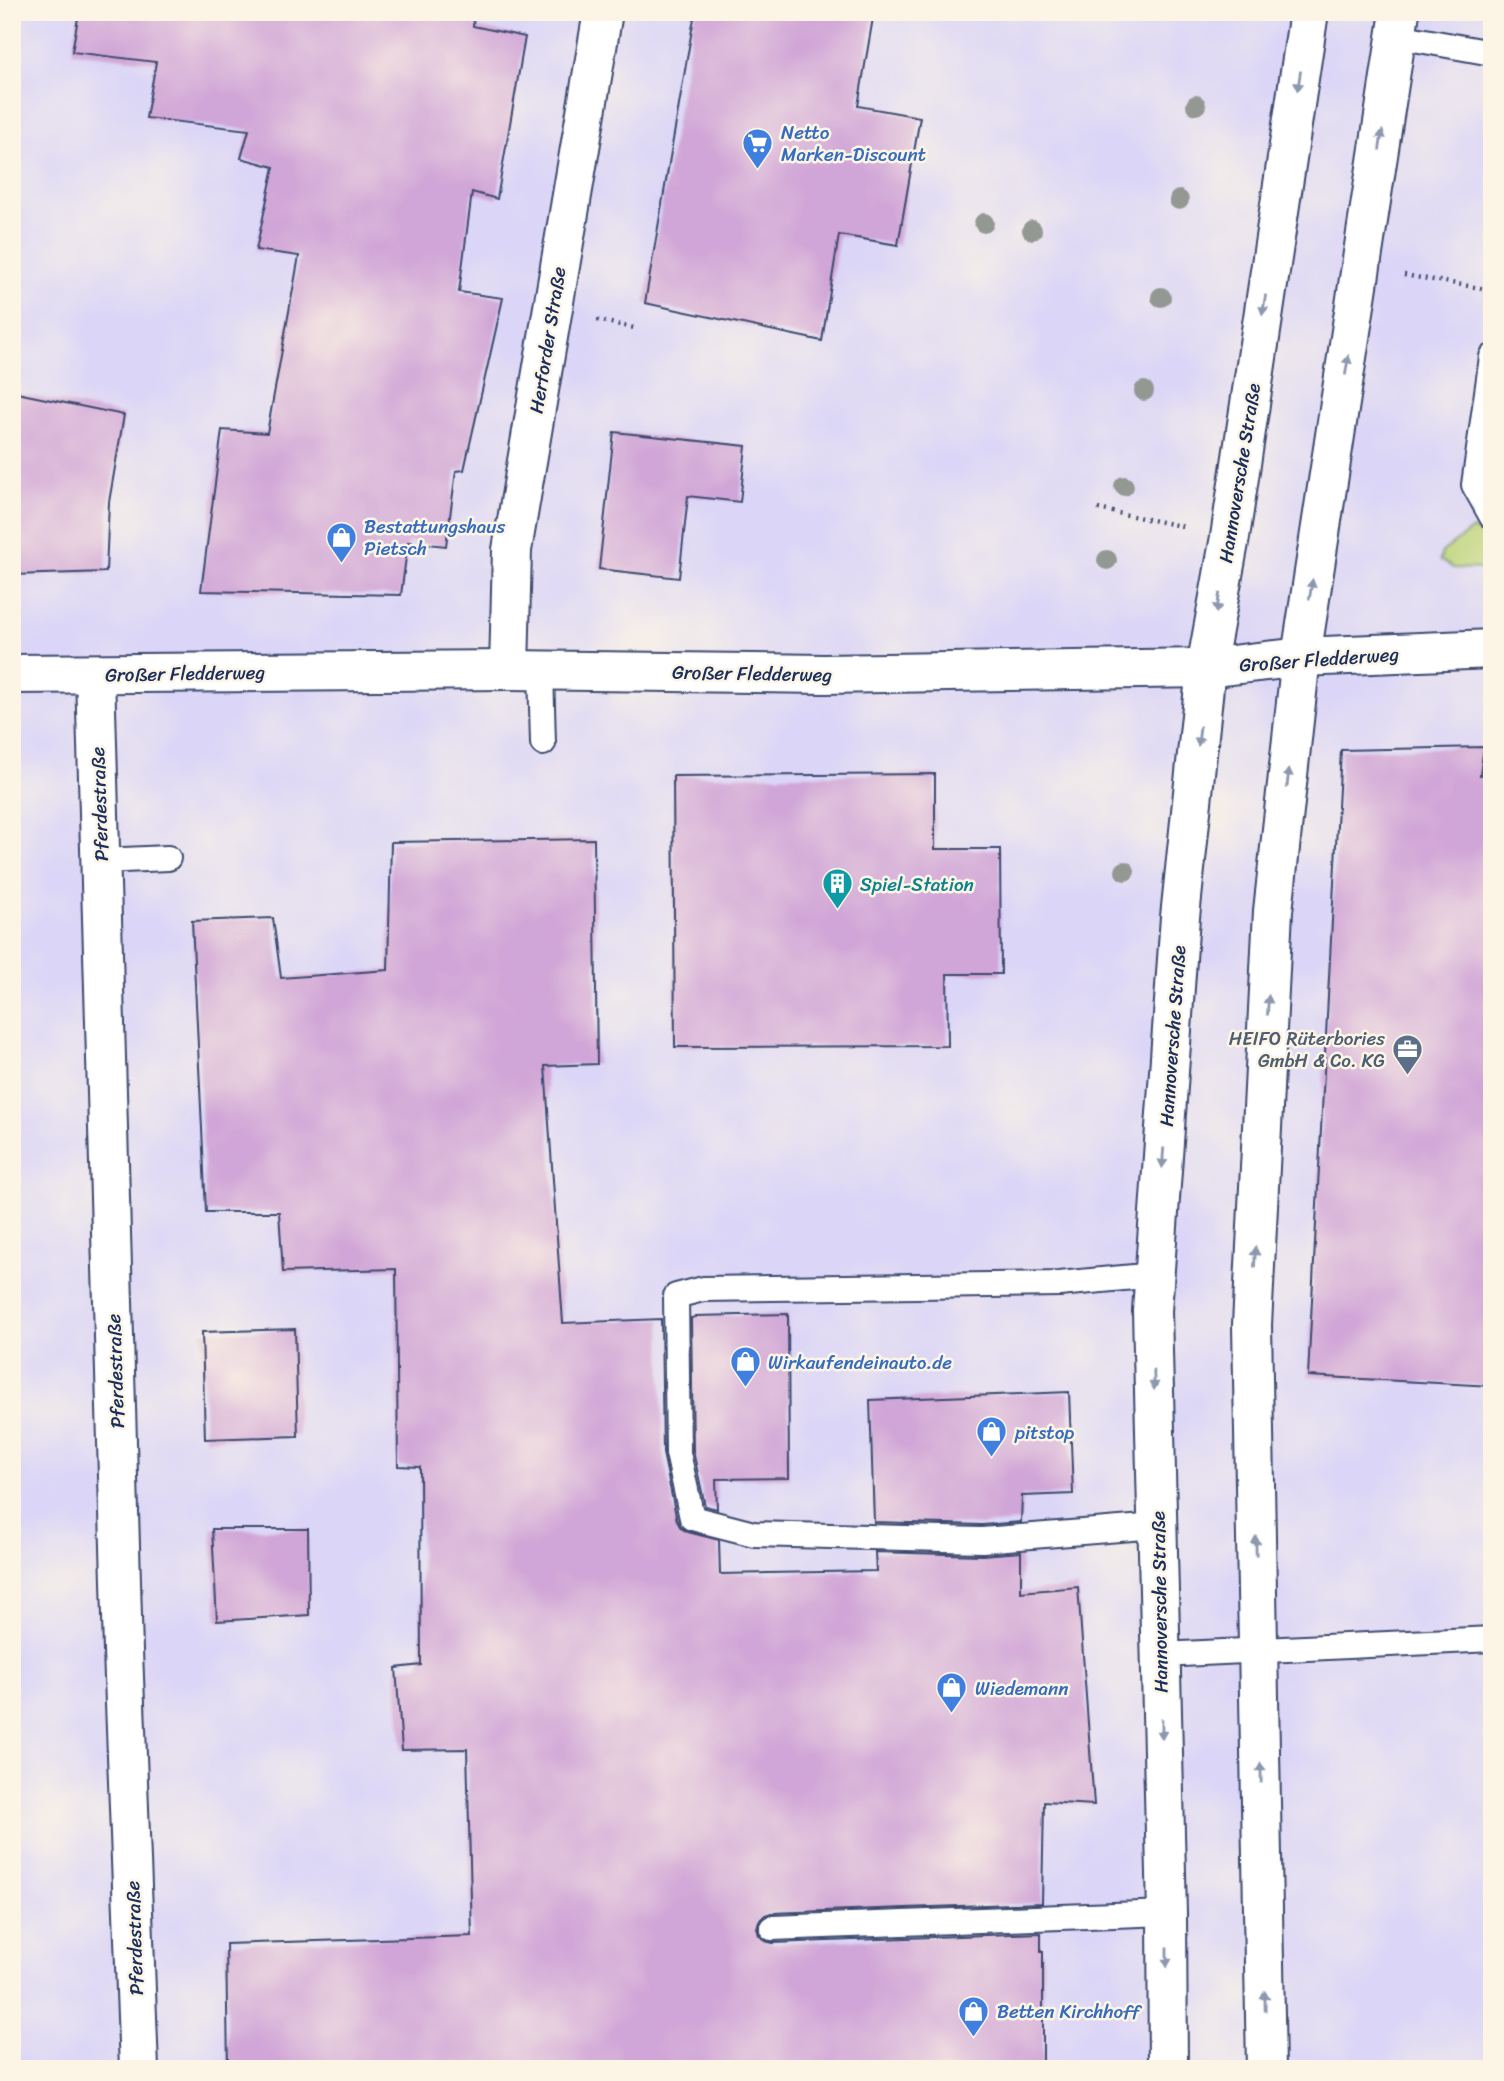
<svg xmlns="http://www.w3.org/2000/svg" width="1504" height="2081" viewBox="0 0 1504 2081" font-family="Sriracha,sans-serif">
	<rect width="100%" height="100%" fill="#fcf5e5"/>
	<filter id="ink" filterUnits="userSpaceOnUse"><feTurbulence type="fractalNoise" baseFrequency=".0143" numOctaves="2"/><feDisplacementMap in="SourceGraphic" scale="14" xChannelSelector="R" yChannelSelector="G"/><feConvolveMatrix kernelMatrix="1 2 1 2 8 2 1 2 1" color-interpolation-filters="sRGB"/></filter>
	<filter id="wash" filterUnits="userSpaceOnUse"><feTurbulence type="fractalNoise" baseFrequency=".00686" numOctaves="4" result="noise"/><feDisplacementMap in="SourceGraphic" scale="28" xChannelSelector="R" yChannelSelector="G"/><feGaussianBlur stdDeviation="1.57" result="paint"/><feColorMatrix in="noise" values="0 0 0 0 0 0 0 0 0 0 0 0 0 0 0 0 0 1.4 0 .05"/><feComposite in="paint" operator="in"/></filter>
	<g filter="url(#wash)">
		<rect width="100%" height="100%" fill="#f6e6cd"/>
		<rect fill="#dbd6f7" x="12" y="12" width="1480" height="2057"/>
		<polygon fill="#bad276" stroke="#6a806a" stroke-width="2" points="1473,529 1492,538 1492,569 1453,568 1440,560 1442,552"/>
		<g id="blocks">
			<g fill="#d0a5d7">
				<polygon points="79,12 474,12 473,26 525,37 497,199 472,192 459,292 503,298 464,470 456,471 446,546 408,542 401,595 201,591 222,430 267,433 299,256 256,250 274,167 241,158 249,130 146,118 156,62 72,52"/>
				<polygon points="695,12 874,12 858,106 920,117 898,245 839,235 822,341 645,303"/>
				<polygon points="12,392 124,415 109,502 106,572 12,575"/>
				<polygon points="614,432 746,446 740,502 688,496 679,578 599,569"/>
				<polygon points="1484,747 1480,775 1492,774 1492,1386 1308,1376 1341,750"/>
				<polygon points="935,774 935,849 1000,849 1001,974 947,974 948,1046 675,1047 673,776"/>
				<polygon points="594,839 597,1064 545,1066 563,1323 661,1319 663,1453 677,1521 681,1528 688,1532 719,1540 720,1574 876,1571 875,1552 982,1555 1021,1552 1021,1592 1078,1587 1094,1805 1044,1802 1042,1903 771,1913 765,1915 759,1921 757,1928 759,1935 765,1941 773,1943 1041,1933 1041,1952 1043,1952 1043,2069 228,2069 226,1944 472,1936 467,1749 402,1750 396,1668 421,1665 420,1467 398,1466 396,1269 283,1272 279,1212 206,1212 192,921 273,918 281,978 388,970 391,842"/>
				<polygon points="788,1314 789,1478 716,1479 717,1509 705,1506 693,1451 691,1318 696,1317 696,1316"/>
				<polygon points="295,1329 298,1436 205,1439 202,1332"/>
				<polygon points="1069,1392 1073,1494 1022,1496 1021,1522 982,1525 874,1522 870,1400"/>
				<polygon points="212,1529 308,1529 309,1615 217,1621"/>
			</g>
		</g>
	</g>
	<g filter="url(#ink)">
		<use href="#blocks" fill-opacity="0" stroke="#3c4a6f" stroke-width="2"/>
		<g fill="none" stroke-linecap="round" stroke-linejoin="round">
			<defs>
				<g id="service">
					<polyline points="1397,36 1492,53"/>
					<polyline points="1492,357 1474,485 1492,517"/>
					<polyline points="541,670 543,743"/>
					<polyline points="101,861 168,858"/>
					<polyline points="1155,1275 1059,1284 703,1289 676,1296 678,1453 692,1518 754,1534 982,1540 1157,1526"/>
					<polyline points="1161,1655 1492,1639"/>
					<polyline points="772,1928 1167,1913"/>
				</g>
				<g id="minor">
					<polyline points="509,670 512,550 603,12"/>
					<polyline points="12,674 509,670 824,674 1206,668 1301,657 1492,649"/>
					<polyline points="95,674 123,1651 139,2069"/>
				</g>
				<g id="secondary">
					<polyline points="1168,2069 1167,1913 1152,1311 1180,917 1206,668 1230,537 1309,12"/>
					<polyline points="1266,2069 1252,1325 1273,911 1301,657 1400,12"/>
				</g>
			</defs>
			<use href="#service" stroke="#3c4a6f" stroke-width="28"/>
			<use href="#minor" stroke="#3c4a6f" stroke-width="42"/>
			<use href="#secondary" stroke="#3c4a6f" stroke-width="42"/>
			<g stroke="#3c4a6f" stroke-width="4.5" stroke-dasharray="2 5" stroke-linecap="butt">
				<polyline points="1404,275 1492,290"/>
				<polyline points="597,320 634,328"/>
				<polyline points="1098,509 1186,527"/>
			</g>
			<use href="#service" stroke="#fff" stroke-width="24"/>
			<use href="#minor" stroke="#fff" stroke-width="38"/>
			<use href="#secondary" stroke="#fff" stroke-width="38"/>
		</g>
		<g fill="#949893">
			<circle cx="1196" cy="105" r="10"/>
			<circle cx="1179" cy="200" r="10"/>
			<circle cx="984" cy="223" r="10"/>
			<circle cx="1032" cy="230" r="10"/>
			<circle cx="1161" cy="297" r="10"/>
			<circle cx="1144" cy="391" r="10"/>
			<circle cx="1124" cy="486" r="10"/>
			<circle cx="1107" cy="560" r="10"/>
			<circle cx="1125" cy="871" r="10"/>
		</g>
		<defs><path id="oneway-solid" d="M-6-.8H1V-3.2L6.5 0L1 3.2V.8H-6Z" transform="scale(1.75)"/></defs>
		<g fill="#8d97ae">
			<use href="#oneway-solid" transform="translate(1299 81) rotate(99)"/>
			<use href="#oneway-solid" transform="translate(1381 140) rotate(-82)"/>
			<use href="#oneway-solid" transform="translate(1264 305) rotate(99)"/>
			<use href="#oneway-solid" transform="translate(1347 365) rotate(-81)"/>
			<use href="#oneway-solid" transform="translate(1311 589) rotate(-81)"/>
			<use href="#oneway-solid" transform="translate(1218 603) rotate(100)"/>
			<use href="#oneway-solid" transform="translate(1199 736) rotate(96)"/>
			<use href="#oneway-solid" transform="translate(1288 778) rotate(-84)"/>
			<use href="#oneway-solid" transform="translate(1268 1005) rotate(-87)"/>
			<use href="#oneway-solid" transform="translate(1163 1158) rotate(94)"/>
			<use href="#oneway-solid" transform="translate(1255 1257) rotate(-87)"/>
			<use href="#oneway-solid" transform="translate(1154 1380) rotate(89)"/>
			<use href="#oneway-solid" transform="translate(1256 1546) rotate(-91)"/>
			<use href="#oneway-solid" transform="translate(1162 1729) rotate(89)"/>
			<use href="#oneway-solid" transform="translate(1261 1773) rotate(-91)"/>
			<use href="#oneway-solid" transform="translate(1167 1957) rotate(90)"/>
			<use href="#oneway-solid" transform="translate(1265 2001) rotate(-91)"/>
		</g>
	</g>
	<defs>
		<symbol id="supermarket-pin" viewBox="-11 -11 22 30"><path d="M0 17L-7.5 6A9.5 9.5 0 1 1 7.5 6Z" fill="#3f7fe0" stroke="#fcf5e5"/><path d="M-6-5.5h2.5l.6 2H6L4.5 2H-2.5L-4.4-4H-6ZM-1.5 3.2a1.3 1.3 0 1 0 .1 0ZM3 3.2a1.3 1.3 0 1 0 .1 0Z" fill="#fff"/></symbol>
		<symbol id="shop-pin" viewBox="-11 -11 22 30"><path d="M0 17L-7.5 6A9.5 9.5 0 1 1 7.5 6Z" fill="#3f7fe0" stroke="#fcf5e5"/><path d="M-5-2.5h2.3a2.7 3.5 0 0 1 5.4 0H5L5.5 6h-11ZM-1.5-2.5h3a1.5 2.3 0 0 0-3 0Z" fill="#fff"/></symbol>
		<symbol id="building-pin" viewBox="-11 -11 22 30"><path d="M0 17L-7.5 6A9.5 9.5 0 1 1 7.5 6Z" fill="#0f9aa8" stroke="#fcf5e5"/><path d="M-4-6H4V6H1V3H-1V6H-4ZM-2.5-4.3h1.7v1.8h-1.7ZM.8-4.3h1.7v1.8H.8ZM-2.5-1h1.7V.8h-1.7ZM.8-1h1.7V.8H.8Z" fill="#fff"/></symbol>
		<symbol id="office-pin" viewBox="-11 -11 22 30"><path d="M0 17L-7.5 6A9.5 9.5 0 1 1 7.5 6Z" fill="#5c6f8a" stroke="#fcf5e5"/><path d="M-6-3h4V-5.5h4V-3h4V5H-6ZM-1-4.5V-3h2v-1.5ZM-6 0V1H6V0Z" fill="#fff"/></symbol>
	</defs>
	<g fill-rule="evenodd">
		<use href="#supermarket-pin" x="740" y="126" width="35" height="47"/>
		<use href="#shop-pin" x="324" y="520" width="35" height="47"/>
		<use href="#building-pin" x="820" y="866" width="35" height="47"/>
		<use href="#office-pin" x="1390" y="1032" width="35" height="47"/>
		<use href="#shop-pin" x="728" y="1344" width="35" height="47"/>
		<use href="#shop-pin" x="974" y="1414" width="35" height="47"/>
		<use href="#shop-pin" x="934" y="1670" width="35" height="47"/>
		<use href="#shop-pin" x="956" y="1994" width="35" height="47"/>
	</g>
	<g text-anchor="middle" stroke-width="5" stroke-linejoin="round" paint-order="stroke">
		<g font-size="19" fill="#366cbe" stroke="#fcf5e5" text-anchor="start">
			<text x="781" y="139">Netto<tspan x="781" dy="22">Marken-Discount</tspan></text>
			<text x="364" y="533">Bestattungshaus<tspan x="364" dy="22">Pietsch</tspan></text>
			<text x="768" y="1369">Wirkaufendeinauto.de</text>
			<text x="1015" y="1439">pitstop</text>
			<text x="975" y="1695">Wiedemann</text>
			<text x="997" y="2018">Betten Kirchhoff</text>
		</g>
		<g font-size="19" fill="#1b2f5e" stroke="#fcf5e5">
			<text transform="translate(547 340) rotate(-81)" y="7">Herforder Straße</text>
			<text transform="translate(1239 473) rotate(-81)" y="7">Hannoversche Straße</text>
			<text transform="translate(1319 659) rotate(-4)" y="7">Großer Fledderweg</text>
			<text transform="translate(185 673) rotate(-1)" y="7">Großer Fledderweg</text>
			<text transform="translate(752 673) rotate(1)" y="7">Großer Fledderweg</text>
			<text transform="translate(99 804) rotate(-92)" y="7">Pferdestraße</text>
			<text transform="translate(1172 1036) rotate(-86)" y="7">Hannoversche Straße</text>
			<text transform="translate(115 1371) rotate(-92)" y="7">Pferdestraße</text>
			<text transform="translate(1159 1602) rotate(-91)" y="7">Hannoversche Straße</text>
			<text transform="translate(134 1938) rotate(-92)" y="7">Pferdestraße</text>
		</g>
		<g font-size="19" fill="#0d838f" stroke="#fcf5e5" text-anchor="start">
			<text x="860" y="891">Spiel-Station</text>
		</g>
		<g font-size="19" fill="#4e5e75" stroke="#fcf5e5" text-anchor="end">
			<text x="1385" y="1045">HEIFO Rüterbories<tspan x="1385" dy="22">GmbH &amp; Co. KG</tspan></text>
		</g>
	</g>
	<rect width="1504" height="2081" fill="none" stroke="#fcf5e5" stroke-width="42"/>
</svg>
